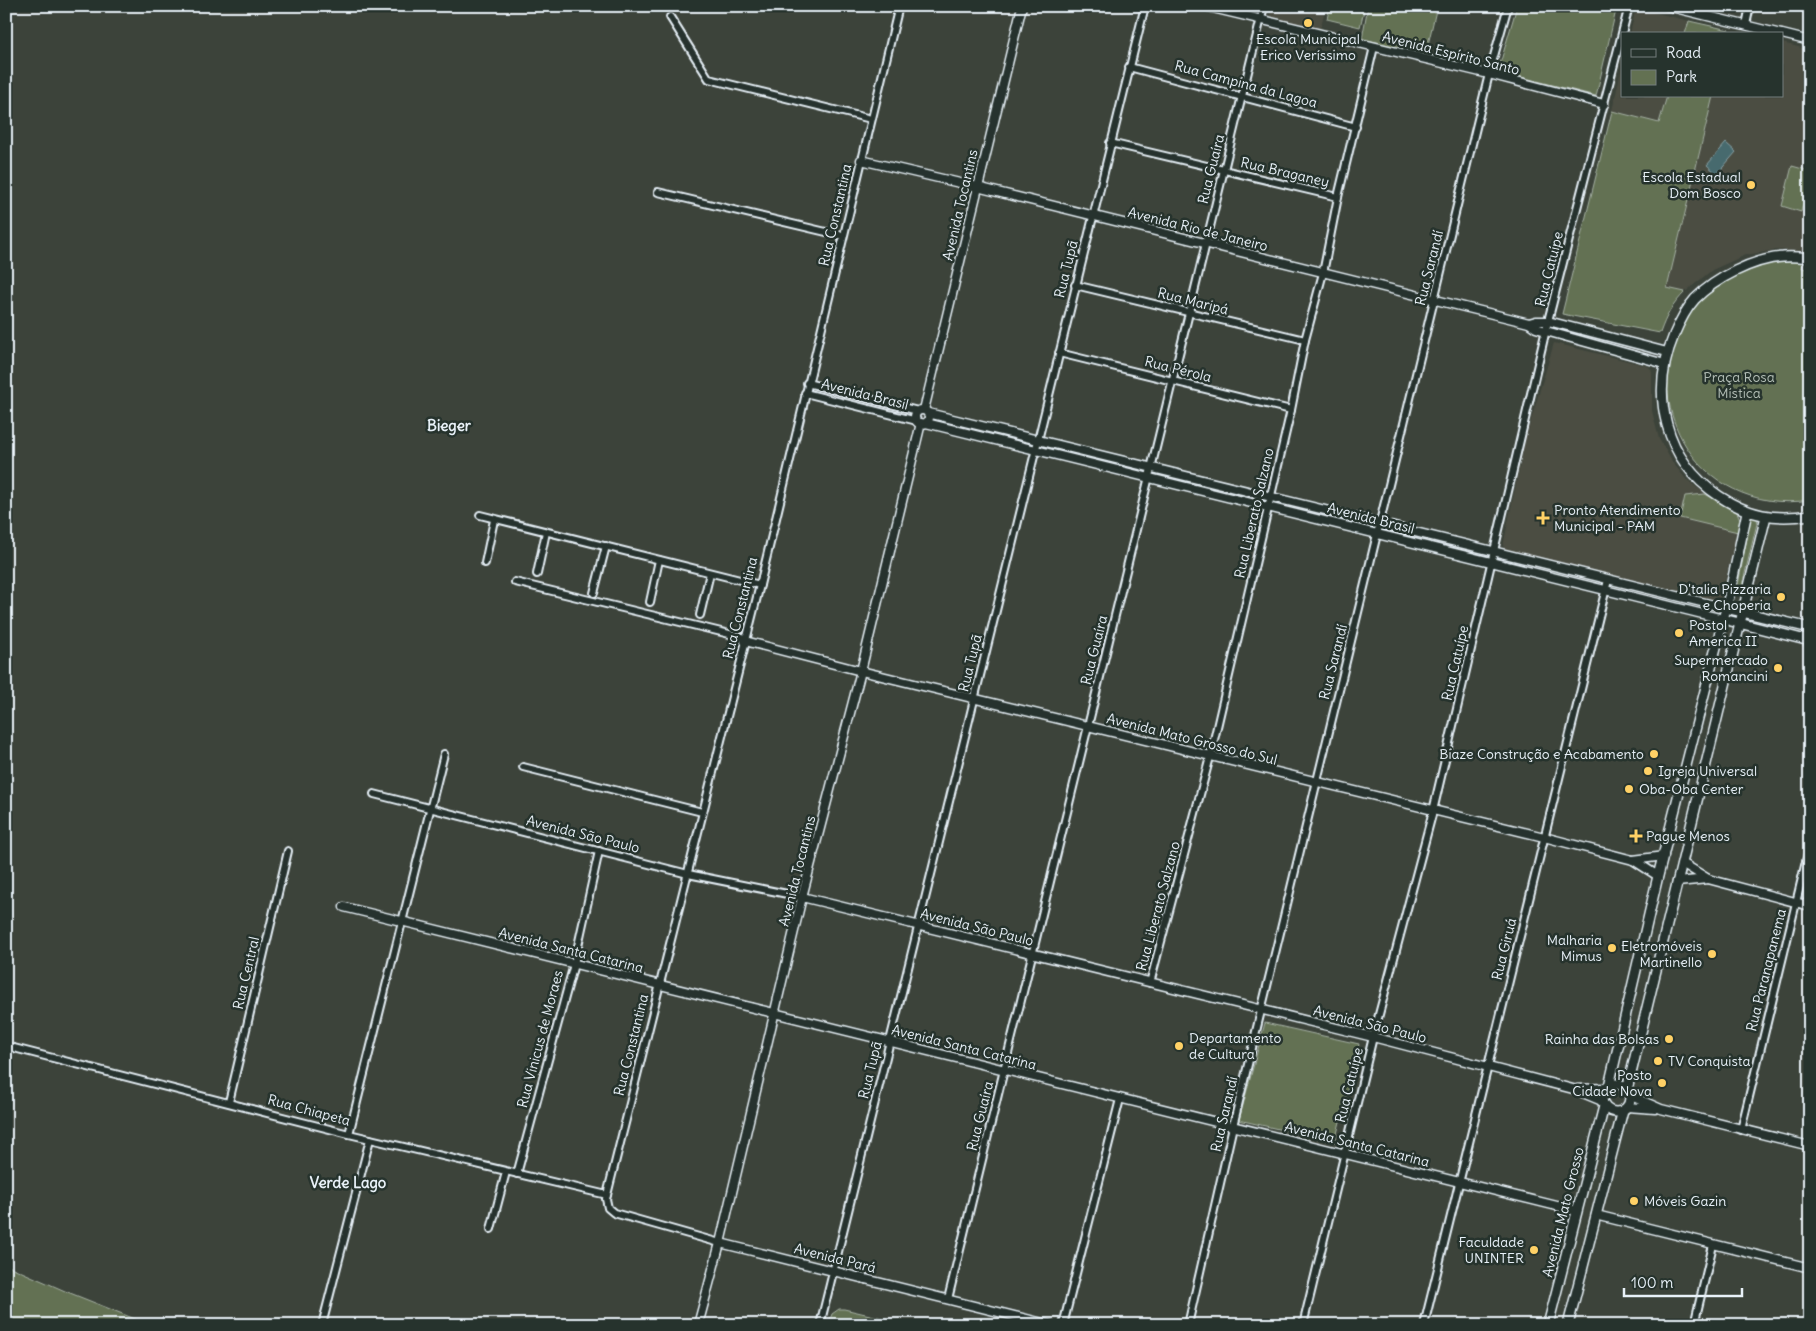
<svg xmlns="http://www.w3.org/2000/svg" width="1816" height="1331" viewBox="0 0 1816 1331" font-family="Delius,sans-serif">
	<rect width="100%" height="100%" fill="#3c433a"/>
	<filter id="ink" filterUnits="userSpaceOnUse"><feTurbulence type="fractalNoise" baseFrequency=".02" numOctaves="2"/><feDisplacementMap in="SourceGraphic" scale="10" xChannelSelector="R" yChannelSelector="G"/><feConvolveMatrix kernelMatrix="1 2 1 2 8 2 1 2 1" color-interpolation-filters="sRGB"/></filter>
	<g filter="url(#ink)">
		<g fill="#4c4e43">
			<polygon points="1272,6 1326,6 1320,29 1270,16"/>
			<polygon points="1636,8 1689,21 1685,34 1630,34"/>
			<polygon points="1782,43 1810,50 1810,235 1806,251 1776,250 1745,255 1712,270 1685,292 1667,288 1713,96 1782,96"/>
			<polygon points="1622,67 1622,96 1667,96 1660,123 1612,111"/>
			<polygon points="1554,343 1648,366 1651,369 1652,373 1652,411 1659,439 1673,463 1685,478 1697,488 1733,508 1737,512 1740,519 1722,594 1718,599 1715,600 1507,551 1503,547 1525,440"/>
		</g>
		<g fill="#637152" stroke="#a6b1a5">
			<polygon points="1330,6 1365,6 1360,27 1327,19"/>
			<polygon points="1368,6 1437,6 1426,53 1362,39"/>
			<polygon points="1517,6 1617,6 1596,96 1498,71"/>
			<polygon points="1689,21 1729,30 1728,34 1685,34"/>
			<path d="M1667,96H1713L1667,288L1685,292C1672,305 1666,316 1660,333L1562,314L1612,111L1659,123Z"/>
			<polygon points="1792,166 1810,171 1810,180 1801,212 1782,206"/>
			<path d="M1804,261L1802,268L1810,270V500C1695,518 1624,391 1697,302C1702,296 1711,291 1718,287C1729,279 1739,272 1751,268C1769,262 1786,262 1804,261Z"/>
			<polygon points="1705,494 1737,512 1740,519 1738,532 1680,518 1685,496"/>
			<polygon points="1751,517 1758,519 1741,590 1737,590"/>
			<polygon points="1265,1023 1359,1044 1335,1142 1239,1120"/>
			<polygon points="6,1265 65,1291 150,1325 6,1325"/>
			<polygon points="839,1309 844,1309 913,1325 828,1325 832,1314"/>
		</g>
		<polygon fill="#476a6e" stroke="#87a0a5" points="1726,143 1736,152 1717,174 1707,165"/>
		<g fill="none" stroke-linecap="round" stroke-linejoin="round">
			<defs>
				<g id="minor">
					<polyline points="670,17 709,79 871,119"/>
					<polyline points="1746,25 1750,6"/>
					<polyline points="1129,67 1356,127"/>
					<polyline points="1110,143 1338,197"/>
					<polyline points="658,192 843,236"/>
					<polyline points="1075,285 1305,340"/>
					<polyline points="1059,353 1291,410"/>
					<polyline points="807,383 918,411"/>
					<polyline points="805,393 917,421"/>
					<polyline points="480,515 760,585"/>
					<polyline points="485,563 494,520"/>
					<polyline points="537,574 546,532"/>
					<polyline points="515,582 746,638"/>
					<polyline points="594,593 606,546"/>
					<polyline points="650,602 659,560"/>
					<polyline points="700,615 710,573"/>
					<polyline points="523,767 702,812"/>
					<polyline points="374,794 688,874 802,897"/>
					<polyline points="1150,983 1210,757 1291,410 1305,340 1323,273 1338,197 1374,47"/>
					<polyline points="6,1046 349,1134 607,1195"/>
					<polyline points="229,1102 288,851"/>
					<polyline points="1741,1130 1810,845"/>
					<polyline points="349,1134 444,754"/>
					<polyline points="517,1174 574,964 599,851"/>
					<polyline points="491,1229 506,1172"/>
					<polyline points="720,1243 614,1213 608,1208 606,1199 760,585 899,6"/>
					<polyline points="948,1299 1264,6"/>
					<polyline points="322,1325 370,1139"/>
					<polyline points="820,1325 1145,6"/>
					<polyline points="1063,1325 1120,1099"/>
					<polyline points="1188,1325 1233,1126 1489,74 1508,6"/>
					<polyline points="1303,1325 1373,1037 1433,811 1548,321 1629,6"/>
					<polyline points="1424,1325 1608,580"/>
					<polyline points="1694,1325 1713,1245"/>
				</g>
				<g id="tertiary">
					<polyline points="1204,6 1489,74 1604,104"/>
					<polyline points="1667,6 1781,34"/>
					<polyline points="1782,34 1810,41"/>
					<polyline points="861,160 977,187 1529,323 1536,328 1546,331 1665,364"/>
					<polyline points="1529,323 1536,321 1548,321 1667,352"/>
					<polyline points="924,410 1022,6"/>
					<circle cx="922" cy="417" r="7"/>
					<polyline points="928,413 1726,608"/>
					<polyline points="926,423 1723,619"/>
					<polyline points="745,641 861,671 1544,837 1633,860 1658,876"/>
					<polyline points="1633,860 1664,856"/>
					<polyline points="1682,863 1708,879 1810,906"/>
					<polyline points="1677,882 1708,879"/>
					<polyline points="802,897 1373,1037 1573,1089 1602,1101"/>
					<polyline points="344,907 1577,1211"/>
					<polyline points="1577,1089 1606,1088"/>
					<polyline points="1629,1095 1661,1109 1810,1146"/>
					<polyline points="1627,1107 1655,1109"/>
					<polyline points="1596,1215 1810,1268"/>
					<polyline points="720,1243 1051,1325"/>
					<polyline points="698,1325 720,1243 802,897 861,671 921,423"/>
				</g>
				<g id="secondary">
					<path d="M1810,258C1801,257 1792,256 1783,257C1753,259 1716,278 1695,299C1686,309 1679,323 1674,335C1649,395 1665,460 1719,496C1749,516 1774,520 1810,515"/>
					<polyline points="1726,608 1810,628"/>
					<polyline points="1723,619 1810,641"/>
					<circle cx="1616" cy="1098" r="14"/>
					<polyline points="1609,1086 1658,876 1729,596 1747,512"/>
					<polyline points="1627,1090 1766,516"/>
					<polyline points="1548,1325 1604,1106"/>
					<polyline points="1568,1325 1623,1110"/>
				</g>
			</defs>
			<use href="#minor" stroke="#e8f1f8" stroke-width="10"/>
			<use href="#tertiary" stroke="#e8f1f8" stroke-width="11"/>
			<use href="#secondary" stroke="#e8f1f8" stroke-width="12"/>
			<use href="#minor" stroke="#26332d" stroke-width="6"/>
			<use href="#tertiary" stroke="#26332d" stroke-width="8"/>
			<use href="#secondary" stroke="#26332d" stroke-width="9"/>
		</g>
	</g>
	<g fill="#ffd166" stroke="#26332d" stroke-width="2">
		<circle cx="1308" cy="23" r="5"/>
		<circle cx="1751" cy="185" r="5"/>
		<path d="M1540.5 510.5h5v5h5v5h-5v5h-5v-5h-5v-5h5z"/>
		<circle cx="1781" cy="597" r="5"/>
		<circle cx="1679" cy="633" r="5"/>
		<circle cx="1778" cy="668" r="5"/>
		<circle cx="1654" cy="754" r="5"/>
		<circle cx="1648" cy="771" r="5"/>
		<circle cx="1629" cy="789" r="5"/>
		<path d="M1633.5 828.5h5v5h5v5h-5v5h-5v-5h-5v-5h5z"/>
		<circle cx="1612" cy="948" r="5"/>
		<circle cx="1712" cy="954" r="5"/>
		<circle cx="1669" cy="1039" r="5"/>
		<circle cx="1179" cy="1046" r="5"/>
		<circle cx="1658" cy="1061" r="5"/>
		<circle cx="1662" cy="1083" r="5"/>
		<circle cx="1634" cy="1201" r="5"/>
		<circle cx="1534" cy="1250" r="5"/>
	</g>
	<g text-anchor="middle" stroke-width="5" stroke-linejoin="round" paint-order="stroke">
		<g font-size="14" fill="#e8f1f8" stroke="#26332d" text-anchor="end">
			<text x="1308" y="44" text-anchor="middle">Escola Municipal<tspan x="1308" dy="16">Erico Veríssimo</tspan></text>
			<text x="1741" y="182">Escola Estadual<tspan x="1741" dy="16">Dom Bosco</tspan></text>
			<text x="1554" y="515" text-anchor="start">Pronto Atendimento<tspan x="1554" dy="16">Municipal - PAM</tspan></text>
			<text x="1771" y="594">D'talia Pizzaria<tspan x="1771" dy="16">e Choperia</tspan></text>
			<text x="1689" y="630" text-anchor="start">Postol<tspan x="1689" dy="16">America II</tspan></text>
			<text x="1768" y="665">Supermercado<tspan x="1768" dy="16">Romancini</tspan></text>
			<text x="1644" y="759">Biaze Construção e Acabamento</text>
			<text x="1658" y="776" text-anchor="start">Igreja Universal</text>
			<text x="1639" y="794" text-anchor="start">Oba-Oba Center</text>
			<text x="1646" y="841" text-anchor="start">Pague Menos</text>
			<text x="1602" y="945">Malharia<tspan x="1602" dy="16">Mimus</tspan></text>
			<text x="1702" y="951">Eletromóveis<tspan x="1702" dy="16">Martinello</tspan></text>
			<text x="1189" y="1043" text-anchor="start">Departamento<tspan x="1189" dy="16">de Cultura</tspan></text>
			<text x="1659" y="1044">Rainha das Bolsas</text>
			<text x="1668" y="1066" text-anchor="start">TV Conquista</text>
			<text x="1652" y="1080">Posto<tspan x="1652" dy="16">Cidade Nova</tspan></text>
			<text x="1644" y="1206" text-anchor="start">Móveis Gazin</text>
			<text x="1524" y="1247">Faculdade<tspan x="1524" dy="16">UNINTER</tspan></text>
		</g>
		<g font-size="14" fill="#e8f1f8" stroke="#26332d">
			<text transform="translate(1451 53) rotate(14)" y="5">Avenida Espírito Santo</text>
			<text transform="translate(1246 84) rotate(15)" y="5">Rua Campina da Lagoa</text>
			<text transform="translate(1211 169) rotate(-76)" y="5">Rua Guaíra</text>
			<text transform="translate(1285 172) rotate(13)" y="5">Rua Braganey</text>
			<text transform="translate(960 205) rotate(-77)" y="5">Avenida Tocantins</text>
			<text transform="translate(835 215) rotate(-77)" y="5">Rua Constantina</text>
			<text transform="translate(1198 229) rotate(14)" y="5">Avenida Rio de Janeiro</text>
			<text transform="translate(1429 268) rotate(-76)" y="5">Rua Sarandí</text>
			<text transform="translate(1066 269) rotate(-76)" y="5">Rua Tupã</text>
			<text transform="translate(1549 269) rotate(-76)" y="5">Rua Catuípe</text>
			<text transform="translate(1193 301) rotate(14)" y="5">Rua Maripá</text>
			<text transform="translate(1178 369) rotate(14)" y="5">Rua Pérola</text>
			<text transform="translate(865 394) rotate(14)" y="5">Avenida Brasil</text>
			<text transform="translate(1254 513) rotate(-77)" y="5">Rua Liberato Salzano</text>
			<text transform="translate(1371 518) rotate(14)" y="5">Avenida Brasil</text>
			<text transform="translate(740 608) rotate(-76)" y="5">Rua Constantina</text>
			<text transform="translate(1094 650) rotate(-76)" y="5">Rua Guaíra</text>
			<text transform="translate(1333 662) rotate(-76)" y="5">Rua Sarandí</text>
			<text transform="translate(970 663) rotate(-76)" y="5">Rua Tupã</text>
			<text transform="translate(1455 663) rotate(-77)" y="5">Rua Catuípe</text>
			<text transform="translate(1192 739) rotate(14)" y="5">Avenida Mato Grosso do Sul</text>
			<text transform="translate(583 834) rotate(14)" y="5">Avenida São Paulo</text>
			<text transform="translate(797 871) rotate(-76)" y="5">Avenida Tocantins</text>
			<text transform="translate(1158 906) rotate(-75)" y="5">Rua Liberato Salzano</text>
			<text transform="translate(977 927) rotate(14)" y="5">Avenida São Paulo</text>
			<text transform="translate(1504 949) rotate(-76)" y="5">Rua Giruá</text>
			<text transform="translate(571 950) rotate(14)" y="5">Avenida Santa Catarina</text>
			<text transform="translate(1766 970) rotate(-76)" y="5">Rua Paranapanema</text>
			<text transform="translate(246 973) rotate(-77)" y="5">Rua Central</text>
			<text transform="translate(1370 1024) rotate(14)" y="5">Avenida São Paulo</text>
			<text transform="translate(540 1039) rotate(-75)" y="5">Rua Vinicus de Moraes</text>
			<text transform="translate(631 1045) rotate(-76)" y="5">Rua Constantina</text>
			<text transform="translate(964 1047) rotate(14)" y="5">Avenida Santa Catarina</text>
			<text transform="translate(870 1070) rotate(-76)" y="5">Rua Tupã</text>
			<text transform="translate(1349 1085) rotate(-76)" y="5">Rua Catuípe</text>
			<text transform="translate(309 1110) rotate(15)" y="5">Rua Chiapeta</text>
			<text transform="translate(1224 1114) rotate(-77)" y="5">Rua Sarandí</text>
			<text transform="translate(980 1116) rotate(-76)" y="5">Rua Guaíra</text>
			<text transform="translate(1357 1144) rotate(14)" y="5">Avenida Santa Catarina</text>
			<text transform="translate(1563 1212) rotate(-76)" y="5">Avenida Mato Grosso</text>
			<text transform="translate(835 1258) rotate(14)" y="5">Avenida Pará</text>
		</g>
		<g font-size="14" fill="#b3beb6" stroke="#26332d">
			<text x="1739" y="382">Praça Rosa<tspan x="1739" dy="16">Mística</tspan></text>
		</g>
		<g font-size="15" font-weight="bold" fill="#e8f1f8" stroke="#26332d">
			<text x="449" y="431">Bieger</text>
			<text x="348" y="1188">Verde Lago</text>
		</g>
	</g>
	<rect width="1816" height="1331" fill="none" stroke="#26332d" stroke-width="25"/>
	<rect x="12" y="12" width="1791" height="1306" fill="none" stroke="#e8f1f8" stroke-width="2" filter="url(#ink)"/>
	<rect x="1621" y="32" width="162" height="65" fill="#26332d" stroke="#747f7e"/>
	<rect x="1631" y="49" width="25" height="8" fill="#26332d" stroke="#747f7e"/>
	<text x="1666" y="58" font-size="15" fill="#e8f1f8">Road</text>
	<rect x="1631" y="70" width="25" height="15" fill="#637152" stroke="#747f7e"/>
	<text x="1666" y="82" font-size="15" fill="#e8f1f8">Park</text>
	<path d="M1624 1288v8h118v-8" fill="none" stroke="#e8f1f8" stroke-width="2.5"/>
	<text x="1631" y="1288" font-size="15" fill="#e8f1f8" stroke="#26332d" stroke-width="4" paint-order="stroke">100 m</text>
</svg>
